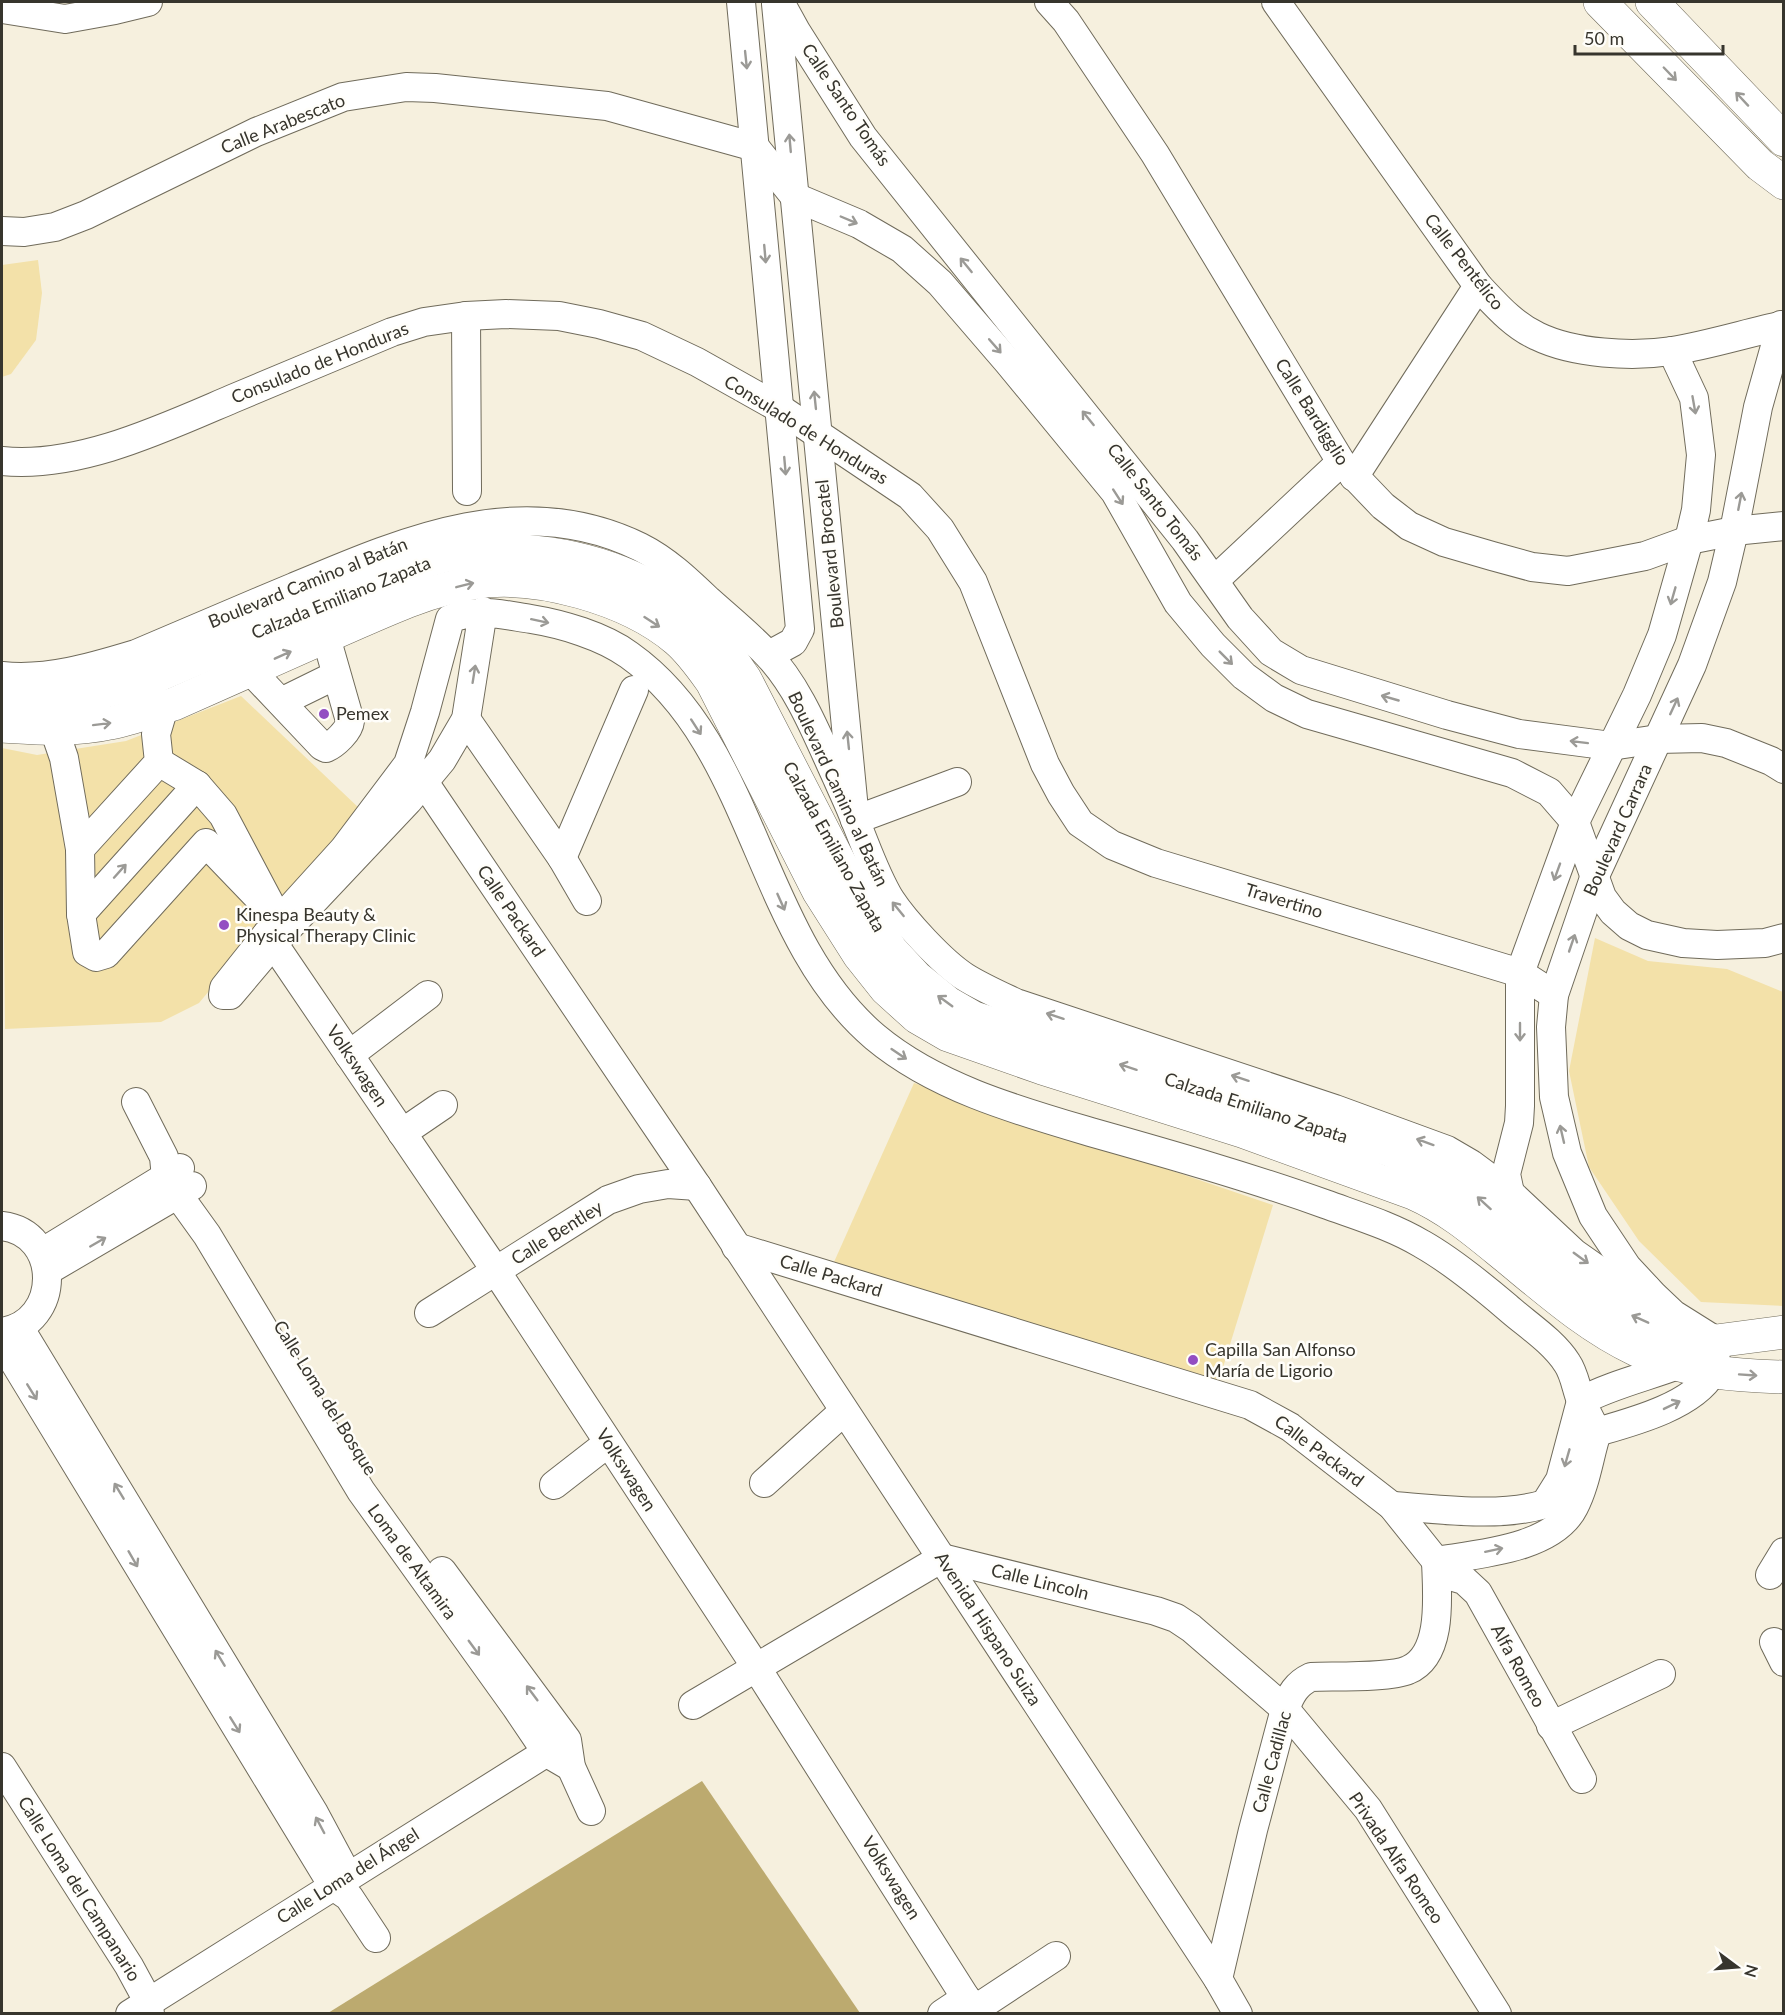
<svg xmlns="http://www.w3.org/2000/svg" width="1785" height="2015" viewBox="0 0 1785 2015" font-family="Lato,sans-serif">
	<rect width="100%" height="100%" fill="#f6f0de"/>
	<g fill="#f3e1a9">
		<polygon points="38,260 42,293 36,340 11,374 2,377 2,265"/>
		<polygon points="241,696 360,809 199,1003 161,1022 5,1029 2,748 37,755 126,741"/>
		<polygon points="1595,938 1648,961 1727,969 1783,992 1783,1306 1701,1302 1639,1241 1589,1167 1569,1071"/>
		<polygon points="914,1083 1273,1205 1216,1390 834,1262"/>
	</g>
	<polygon fill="#bcaa6f" points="702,1781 860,2013 328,2013"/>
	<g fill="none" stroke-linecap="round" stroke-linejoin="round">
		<defs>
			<g id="minor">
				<polyline points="741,2 800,629 793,642 769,655"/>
				<polyline points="780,2 796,31 863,137 1185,540 1240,618 1271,652 1301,670 1447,715 1519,734 1611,746 1658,739 1702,738 1726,743 1771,761 1784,769"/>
				<polyline points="1049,2 1066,21 1155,154 1341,462 1383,506 1409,526 1444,542 1492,556 1532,567 1568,571 1645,556 1689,540 1734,531 1784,526"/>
				<path d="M1276,2L1478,286C1496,305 1513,325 1537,336C1574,354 1632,357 1672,351C1709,345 1747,333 1784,325"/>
				<polyline points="776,4 855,820 957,782"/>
				<polyline points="2,9 65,19 115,10 148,2"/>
				<polyline points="2,231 24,232 55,227 86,215 256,132 343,97 406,87 435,88 607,106 755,147 795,197 859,224 902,249 940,283 1008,362 1115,492 1178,603 1213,645 1244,676 1274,698 1307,714 1512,773 1549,792 1575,822 1602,897 1613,912 1629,926 1647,935 1683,943 1717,945 1765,943 1784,938"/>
				<polyline points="466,316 467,491"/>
				<path d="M2,461C78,469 164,428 232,399C285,377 339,354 392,332L424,322L466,316L506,314L559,316L599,324L642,336L697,362L779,408L910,496L940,529L973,582L1045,764L1061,794L1080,823L1112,845L1156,863L1520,973L1554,995"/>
				<polyline points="1354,477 1478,286"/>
				<polyline points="1215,580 1341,462"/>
				<path d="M483,611L466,719L442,760L408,801L273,944L230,995H223L224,988L267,934L344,849L408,764L425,712L450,619C476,607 504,615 531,619C562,624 603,636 629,655C756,745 756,936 875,1037C936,1088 1019,1111 1094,1133C1172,1155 1249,1177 1325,1204C1358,1216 1392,1226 1422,1244C1452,1261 1480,1284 1507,1307C1526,1324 1553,1341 1567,1363C1574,1373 1576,1387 1580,1398C1585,1410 1591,1421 1597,1432"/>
				<path d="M250,670L322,746L326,748C335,744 349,731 350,721L326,637"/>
				<path d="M2,676C47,681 93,667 136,654C188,632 241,609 294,587C405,540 522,489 640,547C666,560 687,580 708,600C728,618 749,635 767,654C799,687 818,737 837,778C843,792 850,806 855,820C866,846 875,874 890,899C905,922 942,962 965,977C981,987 999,995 1016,1003L1335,1109L1447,1150L1471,1164L1510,1193L1574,1253L1601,1272L1647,1289"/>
				<polyline points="281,702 336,675"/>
				<polyline points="466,719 562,858 587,901"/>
				<polyline points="54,729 64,758 80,849 81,914 87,952 96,957 106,954 206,843 277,917 223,815 197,785 159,762"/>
				<polyline points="412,768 424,782 697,1186 1218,1979 1238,2014"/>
				<polyline points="80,849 159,762 156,734 164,707"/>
				<polyline points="562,858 634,690"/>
				<polyline points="81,914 197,785"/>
				<polyline points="267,934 496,1271 756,1667 976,2014"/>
				<polyline points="349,1055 428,995"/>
				<polyline points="136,1102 164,1157 166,1178 207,1235 361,1491 516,1707 547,1753 571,1767"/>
				<polyline points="402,1133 443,1105"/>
				<polyline points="1510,1193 1506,1174 1519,1123 1520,1106 1520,973 1575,822 1637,695 1662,635 1689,540 1696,510 1701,455 1694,398 1672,351"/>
				<path d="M2,1226C62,1233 62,1323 2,1332"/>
				<polyline points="51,1247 180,1168"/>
				<polyline points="736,1247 1250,1405 1290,1427 1392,1506 1436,1561"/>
				<polyline points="47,1271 192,1186"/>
				<polyline points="429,1313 608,1200 639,1189 668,1184 697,1186"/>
				<polyline points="19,1327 314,1813 344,1869"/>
				<polyline points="2,1342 333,1886 349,1897 376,1938"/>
				<path d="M1581,1401C1611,1385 1646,1377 1678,1365V1353"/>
				<path d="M1597,1432C1632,1422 1693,1406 1712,1373C1717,1365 1715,1350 1716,1341L1673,1314L1654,1296L1627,1267L1593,1216L1567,1153L1554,1097L1551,1027L1554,995L1594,878L1692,665L1722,582L1734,531L1758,407L1781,325"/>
				<polyline points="764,1483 844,1411"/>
				<polyline points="554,1485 608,1443"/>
				<path d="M1392,1506C1440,1509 1499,1518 1545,1504L1560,1480L1581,1401"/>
				<path d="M1436,1561C1478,1554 1553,1549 1574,1507C1586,1484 1589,1457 1597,1432"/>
				<polyline points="442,1571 567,1740 571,1767 591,1811"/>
				<polyline points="1437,1572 1464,1580 1478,1593 1582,1779"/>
				<polyline points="1770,1575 1784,1552"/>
				<polyline points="1774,1642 1784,1662"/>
				<polyline points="693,1705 942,1558 1156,1611 1176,1618 1191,1628 1285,1709 1368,1809 1497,2014"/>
				<polyline points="1551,1726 1661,1674"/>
				<polyline points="2,1767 129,1966 148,2001 150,2014"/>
				<path d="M1218,1979L1253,1830L1285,1709C1291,1694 1296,1684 1311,1677C1333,1676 1390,1678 1408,1670C1444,1655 1437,1593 1436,1561"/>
				<polyline points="974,2010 1056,1956"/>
				<polyline points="130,2014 563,1742"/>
				<polyline points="942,2014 966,1998"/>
			</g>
			<g id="major">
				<polyline points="1600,2 1760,165 1784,183"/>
				<polyline points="1652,2 1784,140"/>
				<path d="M2,698L23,701L81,697L140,683L409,567C424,562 439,556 454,554C515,544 586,554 642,582C685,604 719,639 745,679L843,869L866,911L891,950L916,977L948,1003L974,1018L1390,1150L1447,1176L1471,1191L1563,1272L1595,1297L1620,1310L1679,1335L1716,1341L1784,1332"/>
				<path d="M2,726C37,728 75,731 110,723C132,719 153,710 174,704C228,680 282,656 336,632C380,613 424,591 472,583C536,572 629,599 677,640C691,652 702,668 712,682L819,892L859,955L886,989L917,1017L948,1035L1042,1068L1242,1131L1413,1193C1451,1210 1478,1234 1510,1260C1550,1293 1590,1328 1637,1350C1682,1371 1734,1376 1784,1377"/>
			</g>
		</defs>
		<use href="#minor" stroke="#706b5b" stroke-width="30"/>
		<use href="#major" stroke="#706b5b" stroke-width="34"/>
		<use href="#minor" stroke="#fff" stroke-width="28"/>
		<use href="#major" stroke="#fff" stroke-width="33"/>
	</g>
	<defs><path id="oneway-shaft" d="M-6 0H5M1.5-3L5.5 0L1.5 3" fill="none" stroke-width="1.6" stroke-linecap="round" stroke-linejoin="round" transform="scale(1.5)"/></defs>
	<g stroke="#9b9a96">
		<use href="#oneway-shaft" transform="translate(746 60) rotate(84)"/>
		<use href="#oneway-shaft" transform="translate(1670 74) rotate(46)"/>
		<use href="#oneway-shaft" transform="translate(1742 99) rotate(-133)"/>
		<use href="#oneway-shaft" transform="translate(790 143) rotate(-95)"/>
		<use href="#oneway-shaft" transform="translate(849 220) rotate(23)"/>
		<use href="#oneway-shaft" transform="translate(765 254) rotate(85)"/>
		<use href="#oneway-shaft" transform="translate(966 265) rotate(-129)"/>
		<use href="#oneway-shaft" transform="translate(995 346) rotate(49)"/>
		<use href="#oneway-shaft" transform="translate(815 400) rotate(-96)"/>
		<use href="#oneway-shaft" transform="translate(1694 405) rotate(80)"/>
		<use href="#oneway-shaft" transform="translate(1088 418) rotate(-129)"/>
		<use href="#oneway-shaft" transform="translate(785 466) rotate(85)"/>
		<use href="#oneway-shaft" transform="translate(1118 497) rotate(57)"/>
		<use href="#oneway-shaft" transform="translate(1740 501) rotate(-79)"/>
		<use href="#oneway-shaft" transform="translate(465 585) rotate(-14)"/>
		<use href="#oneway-shaft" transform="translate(1673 596) rotate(106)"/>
		<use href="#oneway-shaft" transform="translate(540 621) rotate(12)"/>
		<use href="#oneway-shaft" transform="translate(652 622) rotate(33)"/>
		<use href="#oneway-shaft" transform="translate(283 655) rotate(-24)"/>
		<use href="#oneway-shaft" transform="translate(1226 658) rotate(45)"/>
		<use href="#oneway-shaft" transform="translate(474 674) rotate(-81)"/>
		<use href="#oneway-shaft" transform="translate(1390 698) rotate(-164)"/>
		<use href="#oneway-shaft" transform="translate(1674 706) rotate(-65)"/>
		<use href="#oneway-shaft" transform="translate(102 724) rotate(-7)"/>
		<use href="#oneway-shaft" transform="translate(696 727) rotate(57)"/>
		<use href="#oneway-shaft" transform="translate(848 740) rotate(-96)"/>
		<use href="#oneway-shaft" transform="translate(1579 742) rotate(-173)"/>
		<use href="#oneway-shaft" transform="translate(120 871) rotate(-48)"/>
		<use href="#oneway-shaft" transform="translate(1557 872) rotate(110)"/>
		<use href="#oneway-shaft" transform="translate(781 902) rotate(66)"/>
		<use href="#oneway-shaft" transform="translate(898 909) rotate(-129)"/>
		<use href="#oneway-shaft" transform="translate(1572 943) rotate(-71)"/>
		<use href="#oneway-shaft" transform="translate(945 1001) rotate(-144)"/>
		<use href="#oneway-shaft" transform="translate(1055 1016) rotate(-162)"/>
		<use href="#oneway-shaft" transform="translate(1520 1032) rotate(90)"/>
		<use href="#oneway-shaft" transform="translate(899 1054) rotate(34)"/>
		<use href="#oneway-shaft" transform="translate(1128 1067) rotate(-162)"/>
		<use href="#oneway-shaft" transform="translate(1240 1078) rotate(-162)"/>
		<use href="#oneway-shaft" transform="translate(1562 1134) rotate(-103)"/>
		<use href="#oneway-shaft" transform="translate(1425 1142) rotate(-160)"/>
		<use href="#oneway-shaft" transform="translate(1484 1203) rotate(-138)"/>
		<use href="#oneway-shaft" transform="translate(98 1242) rotate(-30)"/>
		<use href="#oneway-shaft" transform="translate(1581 1258) rotate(36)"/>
		<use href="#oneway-shaft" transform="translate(1640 1319) rotate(-156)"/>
		<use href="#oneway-shaft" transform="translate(1748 1375) rotate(4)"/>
		<use href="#oneway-shaft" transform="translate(32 1392) rotate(58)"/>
		<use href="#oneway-shaft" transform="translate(1672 1405) rotate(-26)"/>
		<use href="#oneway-shaft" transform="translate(1567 1458) rotate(106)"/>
		<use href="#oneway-shaft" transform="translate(119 1491) rotate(-121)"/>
		<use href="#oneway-shaft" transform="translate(1494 1550) rotate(-12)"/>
		<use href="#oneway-shaft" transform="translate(133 1559) rotate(60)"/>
		<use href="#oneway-shaft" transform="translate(474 1648) rotate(54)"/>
		<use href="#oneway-shaft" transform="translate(220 1658) rotate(-121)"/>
		<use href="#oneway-shaft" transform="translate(532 1693) rotate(-127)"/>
		<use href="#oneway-shaft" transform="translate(235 1725) rotate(58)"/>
		<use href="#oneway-shaft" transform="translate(320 1825) rotate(-118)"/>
	</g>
	<g fill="#934ec2" stroke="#fffefa" stroke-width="2">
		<circle cx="324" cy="714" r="6"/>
		<circle cx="224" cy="925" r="6"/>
		<circle cx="1193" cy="1360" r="6"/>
	</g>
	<g text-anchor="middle" stroke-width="5" stroke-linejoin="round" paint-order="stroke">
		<g font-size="18" fill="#37352d" stroke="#fffefa">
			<text transform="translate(846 105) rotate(56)" y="6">Calle Santo Tomás</text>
			<text transform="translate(283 124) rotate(-22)" y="6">Calle Arabescato</text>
			<text transform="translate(1464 262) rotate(52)" y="6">Calle Pentélico</text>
			<text transform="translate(320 363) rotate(-22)" y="6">Consulado de Honduras</text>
			<text transform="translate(1312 412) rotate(58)" y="6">Calle Bardigglio</text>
			<text transform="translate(806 430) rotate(32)" y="6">Consulado de Honduras</text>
			<text transform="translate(1155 502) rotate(52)" y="6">Calle Santo Tomás</text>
			<text transform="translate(830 554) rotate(-96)" y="6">Boulevard Brocatel</text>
			<text transform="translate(308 583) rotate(-22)" y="6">Boulevard Camino al Batán</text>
			<text transform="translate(341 598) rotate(-22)" y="6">Calzada Emiliano Zapata</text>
			<text transform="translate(838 789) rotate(65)" y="6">Boulevard Camino al Batán</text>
			<text transform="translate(1618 830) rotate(-66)" y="6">Boulevard Carrara</text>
			<text transform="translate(834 847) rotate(61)" y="6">Calzada Emiliano Zapata</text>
			<text transform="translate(1284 901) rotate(17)" y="6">Travertino</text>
			<text transform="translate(511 911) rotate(56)" y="6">Calle Packard</text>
			<text transform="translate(357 1066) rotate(56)" y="6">Volkswagen</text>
			<text transform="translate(1256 1108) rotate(18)" y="6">Calzada Emiliano Zapata</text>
			<text transform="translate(557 1233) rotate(-32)" y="6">Calle Bentley</text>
			<text transform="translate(831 1276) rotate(17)" y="6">Calle Packard</text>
			<text transform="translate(325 1398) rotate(58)" y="6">Calle Loma del Bosque</text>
			<text transform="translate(1319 1451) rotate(37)" y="6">Calle Packard</text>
			<text transform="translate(626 1470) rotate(57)" y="6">Volkswagen</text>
			<text transform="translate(412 1562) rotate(54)" y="6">Loma de Altamira</text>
			<text transform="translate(1040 1582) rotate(14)" y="6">Calle Lincoln</text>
			<text transform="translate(988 1629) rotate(57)" y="6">Avenida Hispano Suiza</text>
			<text transform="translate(1518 1666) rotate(61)" y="6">Alfa Romeo</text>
			<text transform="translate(1272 1762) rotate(-75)" y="6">Calle Cadillac</text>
			<text transform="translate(1396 1858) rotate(56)" y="6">Privada Alfa Romeo</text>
			<text transform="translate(348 1876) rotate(-32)" y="6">Calle Loma del Ángel</text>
			<text transform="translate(891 1878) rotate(58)" y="6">Volkswagen</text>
			<text transform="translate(79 1889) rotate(58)" y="6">Calle Loma del Campanario</text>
		</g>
		<g font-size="18" fill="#37352d" stroke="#fffefa" text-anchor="start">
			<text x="336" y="720">Pemex</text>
			<text x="236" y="921">Kinespa Beauty &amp;<tspan x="236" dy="21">Physical Therapy Clinic</tspan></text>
			<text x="1205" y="1356">Capilla San Alfonso<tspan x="1205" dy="21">María de Ligorio</tspan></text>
		</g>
	</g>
	<rect width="1785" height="2015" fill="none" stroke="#37352d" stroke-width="6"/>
	<g transform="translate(1737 1967) rotate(106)" stroke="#fffefa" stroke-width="4.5" paint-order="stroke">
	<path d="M0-4.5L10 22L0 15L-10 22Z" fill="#37352d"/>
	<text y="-9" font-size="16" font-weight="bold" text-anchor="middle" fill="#37352d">N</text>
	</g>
	<path d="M1575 45v9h148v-9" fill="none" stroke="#37352d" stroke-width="3"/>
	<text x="1584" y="45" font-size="18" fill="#37352d" stroke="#fffefa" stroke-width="4.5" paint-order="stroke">50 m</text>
</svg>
